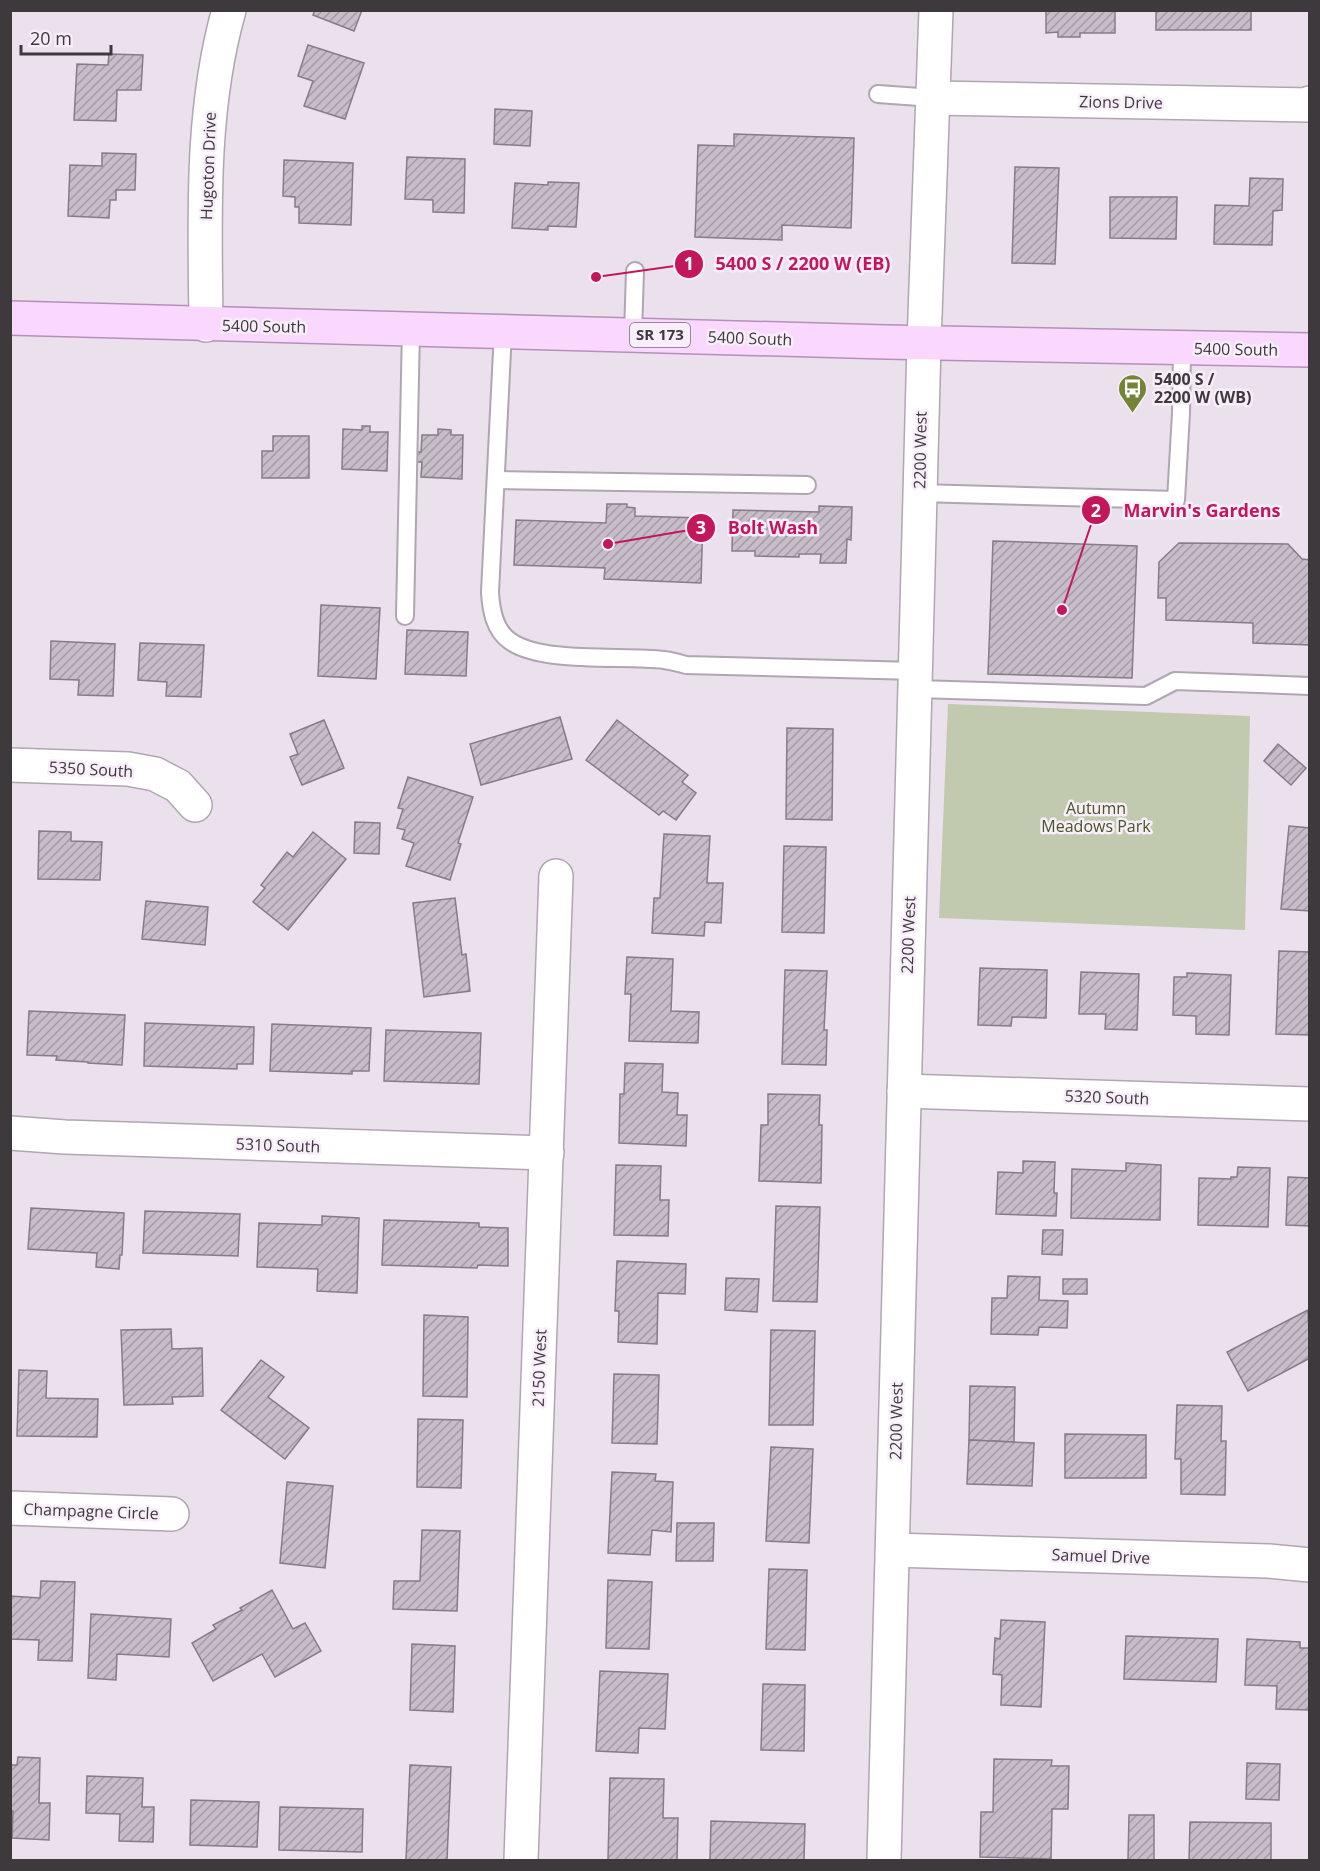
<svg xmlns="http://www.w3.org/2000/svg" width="1320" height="1871" viewBox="0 0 1320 1871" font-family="'Open Sans',sans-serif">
	<defs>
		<pattern id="building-hatch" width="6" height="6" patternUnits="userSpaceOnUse" patternTransform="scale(1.5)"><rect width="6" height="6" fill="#c7bdc9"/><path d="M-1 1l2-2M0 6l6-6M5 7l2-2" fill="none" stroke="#a39ba4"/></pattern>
	</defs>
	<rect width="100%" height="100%" fill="#ebe1ec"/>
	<polygon fill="#c1c9ae" points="948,704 1250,716 1245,930 939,918"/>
	<g fill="url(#building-hatch)" stroke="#857c87" stroke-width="1.5">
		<polygon points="315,10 362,10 354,31 313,15"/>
		<polygon points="1046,10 1115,10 1115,33 1080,33 1080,37 1058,37 1058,32 1046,33"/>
		<rect x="1156" y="10" width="95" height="20"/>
		<polygon points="308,45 364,63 345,119 304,106 313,81 298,76"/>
		<polygon points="109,54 143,55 141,90 117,90 116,121 74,120 77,64 108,65"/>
		<polygon points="495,109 532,111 530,146 494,144"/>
		<polygon points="734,134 854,138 851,228 782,225 782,240 695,237 698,145 734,146"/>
		<polygon points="102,153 136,154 135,190 116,190 116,200 110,200 109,218 68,216 70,165 102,166"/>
		<polygon points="407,157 465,159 464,213 433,212 433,200 405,199"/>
		<polygon points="284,160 353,163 351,225 299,223 299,207 295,207 295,197 283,196"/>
		<polygon points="1015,167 1059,168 1055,264 1012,263"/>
		<polygon points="1250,178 1283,179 1282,210 1273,211 1272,245 1214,244 1215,205 1249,206"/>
		<polygon points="548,182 579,183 576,227 548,226 548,230 512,228 515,183 548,185"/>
		<polygon points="1110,197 1177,197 1176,239 1110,238"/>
		<polygon points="362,426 370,426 370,432 388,432 387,471 342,469 343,429 362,430"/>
		<polygon points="438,429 451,430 451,435 463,435 462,479 421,477 422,462 415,462 416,452 421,452 422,435 438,435"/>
		<polygon points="273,436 309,436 309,478 262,478 262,451 273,451"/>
		<polygon points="607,504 627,504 627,507 635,508 635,516 703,518 701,583 604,579 605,568 514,565 516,520 606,523"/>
		<polygon points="819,506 852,507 851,540 847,539 846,563 820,563 821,554 799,554 799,557 755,556 755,551 732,551 733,510 819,512"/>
		<polygon points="993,541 1137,546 1132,678 988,674"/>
		<polygon points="1179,543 1288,544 1302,559 1310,560 1310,645 1253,643 1253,623 1166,620 1166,598 1158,598 1159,562"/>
		<polygon points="321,605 380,608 376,679 318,676"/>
		<polygon points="407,630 468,632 466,676 405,674"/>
		<polygon points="51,641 115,644 113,696 78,695 79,680 50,679"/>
		<polygon points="140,643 204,645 201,697 166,696 167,682 138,680"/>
		<polygon points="560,717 572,759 481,785 470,744"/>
		<polygon points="324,720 344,768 302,785 290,757 298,754 290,734"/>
		<polygon points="617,720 688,775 682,782 696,793 676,820 663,811 659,815 586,760"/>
		<polygon points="787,728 833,729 832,820 786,819"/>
		<polygon points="1278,744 1306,768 1291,785 1264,761"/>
		<polygon points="408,777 473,797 458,843 461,844 450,880 406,866 414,843 402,839 405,830 397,828 403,809 398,808"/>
		<polygon points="355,822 380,823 379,854 354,853"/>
		<polygon points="1289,826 1310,828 1310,911 1281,909"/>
		<polygon points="39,831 71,832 71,841 102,842 100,880 38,879"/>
		<polygon points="313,832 346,859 288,930 253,902 265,888 261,885 287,852 293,857"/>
		<polygon points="664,834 710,836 707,883 723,883 721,923 705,922 704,936 652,933 654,898 660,898"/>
		<polygon points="784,846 826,847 824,933 782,932"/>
		<polygon points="455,898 462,955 466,954 470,991 424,997 413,903"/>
		<polygon points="146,901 208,907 205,945 142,939"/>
		<polygon points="1279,951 1310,952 1310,1035 1276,1034"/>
		<polygon points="627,957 673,959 671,1011 699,1012 698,1043 629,1041 631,994 625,994"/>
		<polygon points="980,968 1047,970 1046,1018 1012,1017 1011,1026 978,1025"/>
		<polygon points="785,970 827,971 824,1030 827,1030 826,1065 782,1064"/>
		<polygon points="1081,972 1139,974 1137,1030 1105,1029 1106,1014 1079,1014"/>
		<polygon points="1187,973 1231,975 1229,1035 1196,1034 1196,1016 1173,1015 1174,977 1187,977"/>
		<polygon points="29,1011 125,1015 122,1065 88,1063 88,1062 56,1060 57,1056 27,1055"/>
		<polygon points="145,1023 254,1027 253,1064 237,1064 237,1069 144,1066"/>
		<polygon points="272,1024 371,1028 369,1071 352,1071 352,1074 270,1071"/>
		<polygon points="386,1030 481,1033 479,1084 384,1081"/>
		<polygon points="625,1063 663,1064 662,1092 678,1093 677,1115 687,1115 686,1146 619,1143 620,1094 624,1094"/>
		<polygon points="768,1094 820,1095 819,1125 822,1125 821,1183 759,1181 761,1125 768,1125"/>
		<polygon points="1023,1161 1055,1162 1054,1193 1057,1193 1056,1216 996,1214 998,1172 1023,1173"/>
		<polygon points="1126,1163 1161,1165 1160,1220 1071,1218 1072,1169 1126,1171"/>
		<polygon points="616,1165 661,1166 660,1200 669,1200 668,1236 614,1235"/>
		<polygon points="1238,1167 1270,1168 1268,1227 1198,1225 1199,1178 1231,1179 1231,1177 1237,1177"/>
		<polygon points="1288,1177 1310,1178 1310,1226 1286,1225"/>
		<polygon points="776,1206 820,1207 817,1302 773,1301"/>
		<polygon points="31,1208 124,1213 122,1255 120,1255 119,1269 96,1267 97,1253 28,1249"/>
		<polygon points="145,1211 240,1214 238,1256 143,1253"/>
		<polygon points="322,1216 359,1218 357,1293 317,1291 318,1269 257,1267 259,1223 322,1225"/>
		<polygon points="384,1220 479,1223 479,1227 508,1228 508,1266 478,1265 477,1268 382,1265"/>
		<polygon points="1043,1230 1063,1230 1062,1255 1042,1254"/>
		<polygon points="617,1261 686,1264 685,1294 658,1293 657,1344 618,1342 619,1311 615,1311"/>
		<polygon points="1008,1276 1040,1277 1039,1300 1068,1301 1067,1328 1039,1327 1038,1335 991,1334 992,1298 1007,1298"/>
		<polygon points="726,1278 759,1279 757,1312 725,1310"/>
		<rect x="1063" y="1279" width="24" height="15"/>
		<polygon points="1308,1310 1310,1358 1248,1391 1227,1352"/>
		<polygon points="424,1315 468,1317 467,1397 423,1396"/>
		<polygon points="171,1329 172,1349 202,1348 203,1396 172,1397 173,1404 124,1405 121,1330"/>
		<polygon points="771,1330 815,1331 813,1425 769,1425"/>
		<polygon points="261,1360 284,1377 268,1397 309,1428 285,1459 221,1410"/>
		<polygon points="19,1370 47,1371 46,1398 98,1399 97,1437 17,1436"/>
		<polygon points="614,1374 659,1375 657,1444 612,1443"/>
		<polygon points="970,1386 1015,1387 1014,1442 969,1440"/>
		<polygon points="1177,1405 1222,1406 1221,1441 1226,1441 1225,1495 1181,1494 1181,1459 1175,1459"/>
		<polygon points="418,1419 463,1420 461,1488 417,1487"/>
		<polygon points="1065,1434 1146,1435 1146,1478 1065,1478"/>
		<polygon points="969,1440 1034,1443 1032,1486 967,1484"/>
		<polygon points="771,1447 813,1449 809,1543 766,1541"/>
		<polygon points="612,1472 656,1474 655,1481 673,1482 671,1532 652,1530 650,1555 608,1553"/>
		<polygon points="287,1482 333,1486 325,1568 280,1563"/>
		<polygon points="677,1523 714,1523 713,1561 676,1561"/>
		<polygon points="422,1530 460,1531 457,1611 393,1609 394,1581 420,1581"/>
		<polygon points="769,1569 807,1570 805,1650 766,1649"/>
		<polygon points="608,1580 652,1582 649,1649 606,1648"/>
		<polygon points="41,1581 75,1582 72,1661 38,1660 39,1640 10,1639 10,1596 40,1598"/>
		<polygon points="272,1590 293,1629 305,1623 321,1651 275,1677 262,1654 213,1681 192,1643 216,1629 213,1625 242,1610 240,1608"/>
		<polygon points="91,1614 171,1619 169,1657 117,1654 116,1680 88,1678"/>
		<polygon points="1001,1620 1045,1622 1041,1707 1001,1705 1002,1675 993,1674 995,1638 1000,1639"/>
		<polygon points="1126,1636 1218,1639 1216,1682 1124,1679"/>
		<polygon points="1247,1639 1300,1642 1300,1648 1310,1648 1309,1710 1276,1709 1277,1686 1245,1685"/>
		<polygon points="412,1644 455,1646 453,1712 410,1710"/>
		<polygon points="600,1671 668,1674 665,1729 639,1728 638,1753 596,1751"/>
		<polygon points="763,1684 805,1685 804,1751 761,1750"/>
		<polygon points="18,1757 40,1758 39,1803 50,1803 49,1840 12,1838 13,1811 10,1811 10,1765 17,1765"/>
		<polygon points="994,1759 1052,1760 1051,1766 1069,1766 1068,1809 1052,1809 1051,1859 980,1857 981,1812 993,1812"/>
		<polygon points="1247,1763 1280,1764 1279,1800 1246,1799"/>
		<polygon points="410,1765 451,1767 447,1860 406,1860"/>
		<polygon points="87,1776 143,1778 142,1807 154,1807 153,1842 119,1841 120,1814 86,1813"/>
		<polygon points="610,1778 664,1779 663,1818 678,1818 677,1860 608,1860"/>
		<polygon points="191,1800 259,1802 257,1847 190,1845"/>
		<polygon points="280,1807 363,1809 362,1852 279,1850"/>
		<polygon points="1129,1815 1154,1815 1154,1860 1128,1860"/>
		<polygon points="711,1821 805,1824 804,1860 710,1860"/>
		<polygon points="1190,1822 1271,1823 1271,1860 1189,1860"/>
	</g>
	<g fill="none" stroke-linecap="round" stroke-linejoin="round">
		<defs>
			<g id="service">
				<polyline points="878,94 933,98"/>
				<path d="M503,331L490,592C491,609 494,630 510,641C542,664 623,655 664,660C671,661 679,663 686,665L916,671"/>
				<polyline points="633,334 635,271"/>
				<polyline points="496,480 807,485"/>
				<polyline points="919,493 1176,500 1181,413 1182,348"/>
				<polyline points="405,616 411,329"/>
				<polyline points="916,689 1146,696 1175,681 1310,686"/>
			</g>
			<g id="minor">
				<polyline points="933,98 1310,105 1310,103"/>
				<path d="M206,325C205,220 200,112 229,10"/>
				<polyline points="924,343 936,10"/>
				<polyline points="10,765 128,769 155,774 178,786 195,805"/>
				<polyline points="904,1091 1310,1104"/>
				<polyline points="10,1133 65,1137 547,1153"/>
				<polyline points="10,1508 172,1514"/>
				<polyline points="893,1550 1268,1561 1310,1565"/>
				<polyline points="521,1860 556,876"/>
			</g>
			<polyline id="tertiary" points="884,1860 924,343"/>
			<polyline id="primary" points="10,318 886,342 1310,350"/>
		</defs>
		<use href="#service" stroke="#b0a6b1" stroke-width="20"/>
		<use href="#minor" stroke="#b0a6b1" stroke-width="36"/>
		<use href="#tertiary" stroke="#b0a6b1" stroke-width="36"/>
		<use href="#primary" stroke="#b58fba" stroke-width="36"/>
		<use href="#service" stroke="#fff" stroke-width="16"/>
		<use href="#minor" stroke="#fff" stroke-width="33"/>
		<use href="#tertiary" stroke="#fff" stroke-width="33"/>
		<use href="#primary" stroke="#fad8fe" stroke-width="33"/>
	</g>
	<defs>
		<symbol id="bus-pin" viewBox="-11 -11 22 30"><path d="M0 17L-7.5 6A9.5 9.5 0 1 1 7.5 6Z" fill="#738434" stroke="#f8eefa"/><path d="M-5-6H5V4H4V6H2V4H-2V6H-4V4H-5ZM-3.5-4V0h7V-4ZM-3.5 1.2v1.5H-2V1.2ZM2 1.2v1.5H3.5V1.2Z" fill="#fff"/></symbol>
	</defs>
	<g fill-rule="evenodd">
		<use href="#bus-pin" x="1116" y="372" width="33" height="45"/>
	</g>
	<g text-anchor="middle" stroke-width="5" stroke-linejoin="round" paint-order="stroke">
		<rect fill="#f8eefa" stroke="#756f76" stroke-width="1.5" x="630" y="323" width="60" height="24" rx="4.5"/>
		<g font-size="15" font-weight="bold" fill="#3d393d">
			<text x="660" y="340">SR 173</text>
		</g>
		<g font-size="16" fill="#3d393d" stroke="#f8eefa">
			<text transform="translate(1121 102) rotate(1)" y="6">Zions Drive</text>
			<text transform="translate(208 166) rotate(-88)" y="6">Hugoton Drive</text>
			<text transform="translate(264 326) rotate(1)" y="6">5400 South</text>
			<text transform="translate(750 338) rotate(2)" y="6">5400 South</text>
			<text transform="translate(1236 349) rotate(1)" y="6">5400 South</text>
			<text transform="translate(920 450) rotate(-89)" y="6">2200 West</text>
			<text transform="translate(91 769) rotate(3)" y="6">5350 South</text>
			<text transform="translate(908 935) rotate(-88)" y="6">2200 West</text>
			<text transform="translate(1107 1097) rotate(2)" y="6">5320 South</text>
			<text transform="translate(278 1145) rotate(2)" y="6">5310 South</text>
			<text transform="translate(539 1368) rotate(-88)" y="6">2150 West</text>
			<text transform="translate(896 1421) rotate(-89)" y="6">2200 West</text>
			<text transform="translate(91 1511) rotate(2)" y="6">Champagne Circle</text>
			<text transform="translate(1101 1556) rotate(2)" y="6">Samuel Drive</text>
		</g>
		<g font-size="16" font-weight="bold" fill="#3d393d" stroke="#f8eefa" text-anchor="start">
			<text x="1154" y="385">5400 S /<tspan x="1154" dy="18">2200 W (WB)</tspan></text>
		</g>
		<g font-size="16" fill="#4a5424" stroke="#f8eefa">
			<text x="1096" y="814">Autumn<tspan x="1096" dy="18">Meadows Park</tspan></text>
		</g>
	</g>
	<path fill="none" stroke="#c2185b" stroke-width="2" d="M596 277L689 264M1062 610L1096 510M608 544L701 528"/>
	<g fill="#c2185b" stroke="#f8eefa" stroke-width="2">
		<circle cx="596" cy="277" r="6"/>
		<circle cx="1062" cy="610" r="6"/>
		<circle cx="608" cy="544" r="6"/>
		<circle cx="689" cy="264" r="15"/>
		<circle cx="1096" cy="510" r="15"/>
		<circle cx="701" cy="528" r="15"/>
	</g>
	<g font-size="18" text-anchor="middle" font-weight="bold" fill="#fff">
		<text x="689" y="270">1</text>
		<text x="1096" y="517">2</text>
		<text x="701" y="534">3</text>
	</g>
	<g font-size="18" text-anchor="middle" font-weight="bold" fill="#c2185b" stroke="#f8eefa" stroke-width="5" stroke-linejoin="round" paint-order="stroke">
		<text x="803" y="270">5400 S / 2200 W (EB)</text>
		<text x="1202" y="517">Marvin's Gardens</text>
		<text x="773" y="534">Bolt Wash</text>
	</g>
	<rect width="1320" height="1871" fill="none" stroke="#3d393d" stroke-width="24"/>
	<path d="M21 45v9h90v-9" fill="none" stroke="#3d393d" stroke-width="3"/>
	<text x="30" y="45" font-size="18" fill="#3d393d" stroke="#f8eefa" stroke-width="4.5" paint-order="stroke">20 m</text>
</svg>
